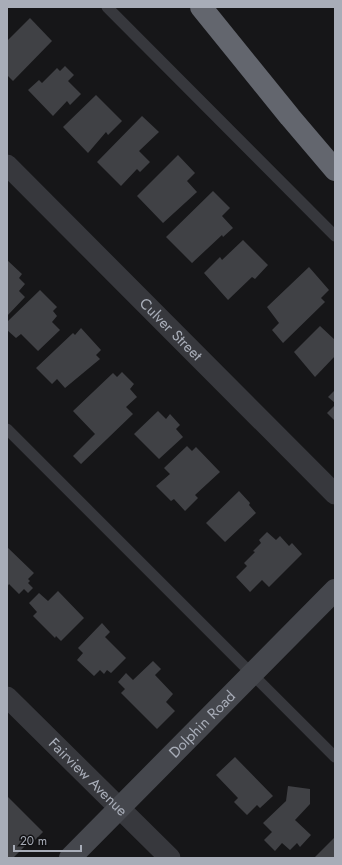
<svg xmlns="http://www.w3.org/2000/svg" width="342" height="865" viewBox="0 0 342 865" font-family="Jost,sans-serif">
	<rect width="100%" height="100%" fill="#161618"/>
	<g fill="#404145">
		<polygon points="30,18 52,41 13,81 7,75 7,41"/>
		<polygon points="65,66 74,75 68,81 81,94 70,105 67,101 53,116 28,90 39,80 42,83 57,68 60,71"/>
		<polygon points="96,95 122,121 108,135 106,132 88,153 63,127"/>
		<polygon points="142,116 159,132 139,151 150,162 140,172 137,169 121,186 97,162"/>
		<polygon points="178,155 195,173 187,181 197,192 163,223 137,196"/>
		<polygon points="213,191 230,208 222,216 233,228 223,237 222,235 192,263 166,237"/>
		<polygon points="243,240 268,265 255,279 252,277 228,300 204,273 220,257 222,260"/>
		<polygon points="7,260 22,274 19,278 25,284 19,291 25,297 7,316"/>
		<polygon points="309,267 329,290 321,298 325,302 283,343 272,330 279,323 267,307"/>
		<polygon points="40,290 57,307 53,311 57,316 52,322 60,330 38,351 21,334 16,338 7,330 7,322"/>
		<polygon points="320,326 335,340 335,356 315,377 294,352"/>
		<polygon points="81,328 101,350 96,355 100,359 65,388 57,379 52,384 36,368 73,333 75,335"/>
		<polygon points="122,372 134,384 130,389 137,397 126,407 133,414 81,464 73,456 95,434 73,411 113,373 117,377"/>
		<polygon points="335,390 335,403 328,397"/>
		<polygon points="335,405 335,421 327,413"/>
		<polygon points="158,411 166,419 170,414 180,425 176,429 183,437 159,459 134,434"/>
		<polygon points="187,446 192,451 196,447 220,472 195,495 198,498 185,511 174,499 171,501 156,486 170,474 164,468"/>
		<polygon points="239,491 250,503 249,505 256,513 225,542 206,523"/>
		<polygon points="267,532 276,540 280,536 289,546 292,543 302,554 269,587 262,580 250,592 236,577 247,566 244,563 255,552 253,551 261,543 259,540"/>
		<polygon points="7,547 34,573 28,579 30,581 28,583 33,588 28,593 24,589 19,594 9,584 7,587"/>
		<polygon points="58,591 84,618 61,641 56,636 55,638 33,616 37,612 29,603 39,593 48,601"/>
		<polygon points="102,623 110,632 105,637 126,658 111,673 107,670 104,674 100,670 94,676 77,660 83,653 78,648"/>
		<polygon points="153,661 161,669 155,675 173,694 166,702 175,711 157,729 121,693 125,689 118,682 126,673 133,680"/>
		<polygon points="235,757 273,796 260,808 257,805 247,815 234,802 238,798 216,775"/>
		<polygon points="288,786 310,789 310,804 295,820 311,835 300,847 297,843 290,850 282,843 275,851 264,840 272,832 263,823 286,801"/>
		<polygon points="7,796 43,832 29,846 27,844 13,858 7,858"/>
		<polygon points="335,837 335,858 314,858"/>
	</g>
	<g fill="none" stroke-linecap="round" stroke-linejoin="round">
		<g stroke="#37383d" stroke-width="11">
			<polyline points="107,7 335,236"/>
			<polyline points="7,429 335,757"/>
		</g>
		<g stroke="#37383d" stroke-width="21">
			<path id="s1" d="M7,165L335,494"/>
			<path id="s2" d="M7,697L170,858"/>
		</g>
		<path stroke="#45474d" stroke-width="22" id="s3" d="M70,858L335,590"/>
		<polyline stroke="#63666e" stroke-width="22" points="201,7 290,117 335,170"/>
	</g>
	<g text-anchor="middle" stroke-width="3" stroke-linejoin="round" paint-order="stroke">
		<g font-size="15" fill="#a8adb8" stroke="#111113">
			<text dy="5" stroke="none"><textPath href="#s1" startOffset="232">Culver Street</textPath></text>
			<text dy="5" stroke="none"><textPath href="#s3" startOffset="188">Dolphin Road</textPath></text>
			<text dy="5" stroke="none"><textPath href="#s2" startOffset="114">Fairview Avenue</textPath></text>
		</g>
	</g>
	<rect width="342" height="865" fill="none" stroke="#a8adb8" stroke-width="16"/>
	<path d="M14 845v6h67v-6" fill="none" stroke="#a8adb8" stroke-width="2"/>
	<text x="20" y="845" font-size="12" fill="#a8adb8" stroke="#111113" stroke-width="3" paint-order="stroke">20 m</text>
</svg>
